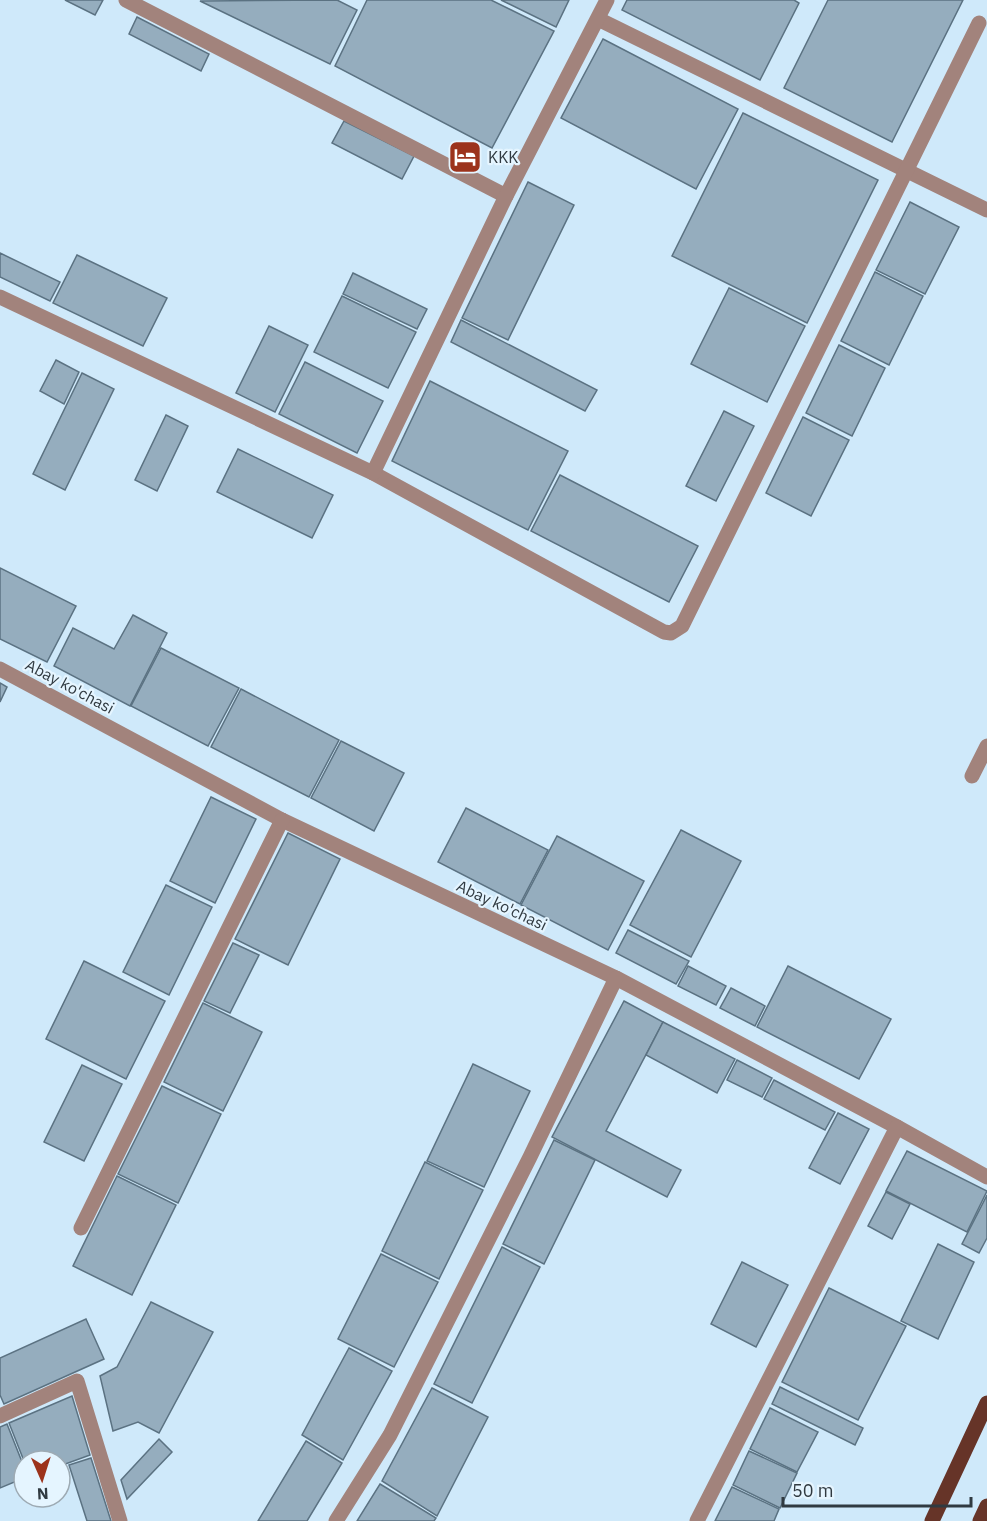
<svg xmlns="http://www.w3.org/2000/svg" width="987" height="1521" viewBox="0 0 987 1521" font-family="'IBM Plex Sans',sans-serif">
	<rect width="100%" height="100%" fill="#cfe9fa"/>
	<g fill="#95adbe" stroke="#5b7282" stroke-width="1.5">
		<polygon points="65,0 103,0 95,15"/>
		<polygon points="337,0 357,10 330,64 200,1"/>
		<polygon points="367,0 491,0 554,31 492,148 335,66"/>
		<polygon points="501,0 569,0 556,27"/>
		<polygon points="627,0 794,0 799,3 760,80 622,10"/>
		<polygon points="828,0 963,0 892,142 784,88"/>
		<polygon points="137,17 209,54 201,71 129,34"/>
		<polygon points="603,39 738,109 696,189 561,118"/>
		<polygon points="743,113 878,180 807,323 672,256"/>
		<polygon points="344,121 414,156 402,179 332,143"/>
		<polygon points="528,182 574,205 508,340 462,318"/>
		<polygon points="910,202 959,227 925,294 876,270"/>
		<polygon points="0,253 60,282 50,301 0,277"/>
		<polygon points="77,255 167,298 143,346 53,303"/>
		<polygon points="875,272 923,296 889,365 841,341"/>
		<polygon points="353,273 427,309 417,329 343,294"/>
		<polygon points="729,288 805,326 767,402 691,364"/>
		<polygon points="342,296 416,332 388,388 314,352"/>
		<polygon points="461,320 597,390 585,411 451,342"/>
		<polygon points="269,326 308,345 275,412 236,393"/>
		<polygon points="839,345 885,368 852,436 806,413"/>
		<polygon points="56,360 79,372 64,404 40,391"/>
		<polygon points="305,362 383,401 357,453 279,414"/>
		<polygon points="82,373 114,389 65,490 33,474"/>
		<polygon points="430,381 568,451 528,530 392,461"/>
		<polygon points="724,411 754,426 716,501 686,486"/>
		<polygon points="166,415 188,426 157,491 135,480"/>
		<polygon points="803,417 849,440 811,516 766,493"/>
		<polygon points="238,449 333,495 312,538 217,492"/>
		<polygon points="560,475 698,546 669,602 531,531"/>
		<polygon points="0,568 76,606 47,662 0,639"/>
		<polygon points="133,615 167,633 130,706 54,666 73,628 114,649"/>
		<polygon points="161,648 239,688 208,746 131,706"/>
		<polygon points="0,683 7,687 0,702"/>
		<polygon points="241,689 339,740 309,797 211,747"/>
		<polygon points="341,741 404,773 374,831 311,798"/>
		<polygon points="211,797 256,819 215,903 170,881"/>
		<polygon points="466,808 548,850 520,904 438,862"/>
		<polygon points="681,830 741,861 691,957 630,925"/>
		<polygon points="288,833 340,859 288,965 235,939"/>
		<polygon points="557,836 644,881 608,950 521,905"/>
		<polygon points="166,885 212,907 169,995 123,972"/>
		<polygon points="628,930 689,961 676,984 616,953"/>
		<polygon points="233,943 259,955 230,1013 204,1001"/>
		<polygon points="84,961 165,1001 126,1079 46,1039"/>
		<polygon points="688,966 726,986 716,1005 678,986"/>
		<polygon points="788,966 891,1019 859,1079 757,1027"/>
		<polygon points="731,988 765,1006 755,1026 720,1008"/>
		<polygon points="624,1001 663,1022 606,1131 681,1170 667,1197 552,1137"/>
		<polygon points="203,1003 262,1032 223,1111 164,1082"/>
		<polygon points="663,1022 735,1059 717,1093 646,1055"/>
		<polygon points="737,1060 772,1078 762,1097 727,1080"/>
		<polygon points="473,1064 530,1091 484,1187 427,1161"/>
		<polygon points="82,1065 122,1084 84,1161 44,1142"/>
		<polygon points="774,1080 835,1112 825,1130 764,1099"/>
		<polygon points="162,1086 221,1114 178,1203 118,1174"/>
		<polygon points="838,1113 869,1129 840,1184 809,1168"/>
		<polygon points="554,1140 595,1160 544,1264 503,1244"/>
		<polygon points="907,1151 987,1191 967,1232 886,1191"/>
		<polygon points="425,1162 483,1190 439,1279 382,1251"/>
		<polygon points="117,1176 176,1205 132,1295 73,1266"/>
		<polygon points="886,1192 910,1204 892,1239 868,1226"/>
		<polygon points="987,1195 987,1238 979,1253 962,1244"/>
		<polygon points="938,1244 974,1262 938,1339 901,1321"/>
		<polygon points="502,1247 540,1267 472,1403 434,1384"/>
		<polygon points="381,1254 438,1282 394,1367 338,1339"/>
		<polygon points="742,1262 788,1285 756,1347 711,1324"/>
		<polygon points="829,1288 906,1326 858,1420 782,1382"/>
		<polygon points="151,1302 213,1332 159,1433 138,1422 113,1431 100,1376 117,1367"/>
		<polygon points="86,1319 104,1359 4,1404 0,1395 0,1358"/>
		<polygon points="349,1348 392,1371 343,1460 302,1435"/>
		<polygon points="780,1387 863,1428 855,1445 772,1404"/>
		<polygon points="432,1388 488,1417 437,1516 382,1481"/>
		<polygon points="72,1396 90,1455 60,1466 60,1461 24,1461 9,1423"/>
		<polygon points="770,1408 818,1432 797,1472 750,1449"/>
		<polygon points="7,1424 24,1467 24,1478 0,1488 0,1427"/>
		<polygon points="159,1439 172,1452 127,1499 121,1480"/>
		<polygon points="306,1441 342,1463 307,1521 258,1521"/>
		<polygon points="749,1451 797,1473 780,1508 733,1485"/>
		<polygon points="91,1458 111,1521 87,1521 69,1465"/>
		<polygon points="380,1484 436,1518 434,1521 357,1521"/>
		<polygon points="732,1487 779,1509 774,1521 715,1521"/>
	</g>
	<g fill="none" stroke-linecap="round" stroke-linejoin="round">
		<g stroke="#a2837c" stroke-width="15">
			<polyline points="126,0 506,196"/>
			<polyline points="598,19 987,210"/>
			<polyline points="0,297 373,473 664,632 671,633 682,626 979,23"/>
			<polyline points="373,473 506,196 607,0"/>
			<polyline points="0,669 282,820 616,978 897,1127 987,1177"/>
			<polyline points="972,776 987,746"/>
			<polyline points="81,1228 282,820"/>
			<polyline points="0,1416 77,1381 120,1521"/>
			<polyline points="336,1521 390,1435 530,1157 616,978"/>
			<polyline points="697,1521 897,1127"/>
		</g>
		<g stroke="#663428" stroke-width="15">
			<polyline points="932,1521 987,1403"/>
			<polyline points="980,1521 987,1506"/>
		</g>
	</g>
	<defs>
		<symbol id="hotel-square" viewBox="-11 -11 22 22"><rect x="-9" y="-9" width="18" height="18" rx="4" fill="#9c331c" stroke="#e5f5ff"/><path d="M-6-4.5h1.5V1H6V5H4.5V3h-9V5H-6ZM-4 0a1.8 1.8 0 1 1 3.6 0ZM.5 0V-2.5h3Q6-2.5 6 0Z" fill="#fff"/></symbol>
	</defs>
	<g fill-rule="evenodd">
		<use href="#hotel-square" x="446" y="138" width="38" height="38"/>
	</g>
	<g text-anchor="middle" stroke-width="4.5" stroke-linejoin="round" paint-order="stroke">
		<g font-size="16" fill="#303a41" stroke="#e5f5ff" text-anchor="start">
			<text x="488" y="163">KKK</text>
		</g>
		<g font-size="16" fill="#303a41" stroke="#e5f5ff">
			<text transform="translate(70 686) rotate(28)" y="6">Abay ko'chasi</text>
			<text transform="translate(502 905) rotate(25)" y="6">Abay ko'chasi</text>
		</g>
	</g>
	<g transform="translate(42 1479) rotate(177)"><circle r="28" fill="#e5f5ff" stroke="#9daab3" stroke-width="1.5"/>
	<path d="M0-4.5L10 22L0 15L-10 22Z" fill="#9c331c"/>
	<text y="-9" font-size="16" font-weight="bold" text-anchor="middle" fill="#303a41">N</text>
	</g>
	<path d="M783 1497v9h188v-9" fill="none" stroke="#303a41" stroke-width="3"/>
	<text x="792" y="1497" font-size="18" fill="#303a41" stroke="#e5f5ff" stroke-width="4.5" paint-order="stroke">50 m</text>
</svg>
